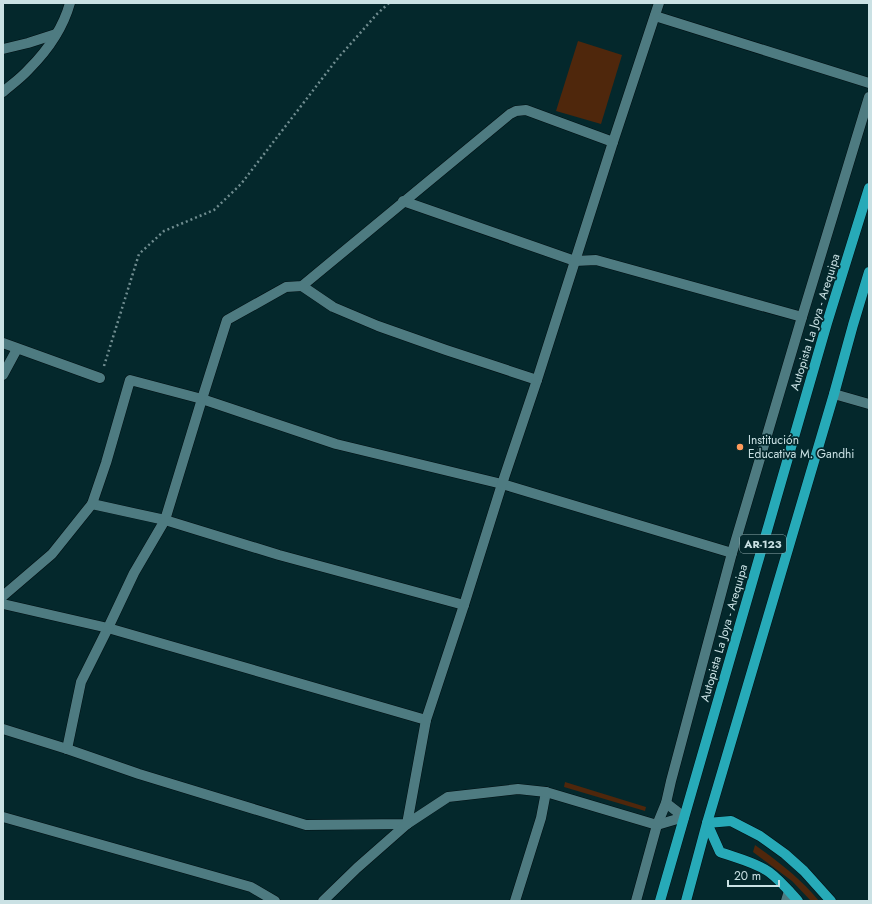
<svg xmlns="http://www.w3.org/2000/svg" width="872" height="904" viewBox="0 0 872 904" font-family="Jost,sans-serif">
	<rect width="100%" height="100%" fill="#04282c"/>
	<g fill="#4f270c">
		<polygon points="578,41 622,55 601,124 556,111"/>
		<polygon points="565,782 646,807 645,811 564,787"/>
		<path d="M755,845C779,862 801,879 819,901H811L792,881L753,852Z"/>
	</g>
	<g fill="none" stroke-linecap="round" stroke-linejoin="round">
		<defs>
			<g id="street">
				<polyline points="655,16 869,83"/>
				<polyline points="3,49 28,43 56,34"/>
				<path d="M3,92C11,85 21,78 29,69C47,51 63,28 70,3"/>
				<polyline points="403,201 575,261 596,260 802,317"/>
				<polyline points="302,286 333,307 378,326 446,350 537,380"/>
				<polyline points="3,343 100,378"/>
				<polyline points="3,375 17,349"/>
				<polyline points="834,394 869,404"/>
				<polyline points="92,504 165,520 279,555 464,605"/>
				<polyline points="3,596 52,554 92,504 106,463 130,380 202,399 336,444 502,484 732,553"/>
				<polyline points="3,604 108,628 426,720"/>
				<polyline points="3,729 67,749 139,774 306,825 407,824 426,720 464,605 502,484 537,380 613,142 659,3"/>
				<polyline points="67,749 81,682 108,628 134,573 165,520 202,399 227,320 286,287 302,286 510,114 516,111 526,110 613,142"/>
				<polyline points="666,803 684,817"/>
				<polyline points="3,817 251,887 275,901"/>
				<polyline points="515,901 541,818 546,792"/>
				<polyline points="636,901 657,825 666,803 671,781 732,553 802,317 869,97"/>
				<polyline points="786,901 789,891"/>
			</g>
			<polyline id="secondary" points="323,901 357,868 407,824 448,797 518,789 546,792 657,825 684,817"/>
			<g id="primary">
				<polyline points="660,901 827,323 869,188"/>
				<polyline points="686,901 707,823 834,394 853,325 869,272"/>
				<path d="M798,901C789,891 780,880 769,872C755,862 736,858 720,852L707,823L731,821L760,836L785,854L804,871L831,901"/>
			</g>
		</defs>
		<use href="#street" stroke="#000f12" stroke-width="11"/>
		<use href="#secondary" stroke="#000f12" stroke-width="11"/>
		<use href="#primary" stroke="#000f12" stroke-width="11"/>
		<polyline stroke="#708d90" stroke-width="2.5" stroke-dasharray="2 3" stroke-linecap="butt" points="104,366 139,254 164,231 214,210 241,184 338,58 377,14 389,3"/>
		<use href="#street" stroke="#4e7b81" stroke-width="10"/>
		<use href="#secondary" stroke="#4e7b81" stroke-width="10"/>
		<use href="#primary" stroke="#27aab8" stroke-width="10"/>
	</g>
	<circle fill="#ff9b5b" stroke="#04282c" stroke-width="1.5" cx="740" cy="447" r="4"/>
	<g text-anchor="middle" stroke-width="3.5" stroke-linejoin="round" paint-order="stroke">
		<rect fill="#04282c" stroke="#8faaad" stroke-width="1" x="740" y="535" width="46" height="18" rx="3"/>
		<g font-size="11" font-weight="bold" fill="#cae1e4">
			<text x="763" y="548">AR-123</text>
		</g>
		<g font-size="12" fill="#cae1e4" stroke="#04282c">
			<text transform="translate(815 322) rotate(-73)" y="4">Autopista La Joya - Arequipa</text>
			<text transform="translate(724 633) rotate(-74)" y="4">Autopista La Joya - Arequipa</text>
		</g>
		<g font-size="12" fill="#cae1e4" stroke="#04282c" text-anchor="start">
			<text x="748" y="444">Institución<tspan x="748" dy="14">Educativa M. Gandhi</tspan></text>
		</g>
	</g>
	<rect width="872" height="904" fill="none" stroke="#cae1e4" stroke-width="8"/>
	<path d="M728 880v6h51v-6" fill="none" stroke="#cae1e4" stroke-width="2"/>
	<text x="734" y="880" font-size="12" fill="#cae1e4" stroke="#04282c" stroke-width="3" paint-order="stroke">20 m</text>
</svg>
